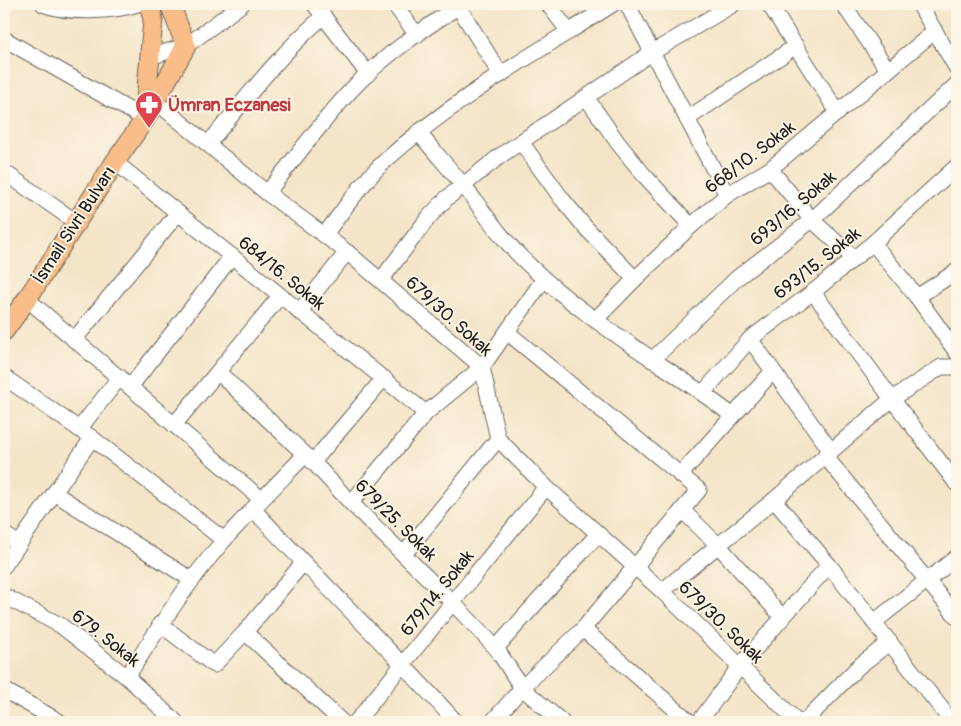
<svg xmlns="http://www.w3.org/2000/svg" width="961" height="726" viewBox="0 0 961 726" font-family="Pangolin,sans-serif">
	<rect width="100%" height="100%" fill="#fcf5e5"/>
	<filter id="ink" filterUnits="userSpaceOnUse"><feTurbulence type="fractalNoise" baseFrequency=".02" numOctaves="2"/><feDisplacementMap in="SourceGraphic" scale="10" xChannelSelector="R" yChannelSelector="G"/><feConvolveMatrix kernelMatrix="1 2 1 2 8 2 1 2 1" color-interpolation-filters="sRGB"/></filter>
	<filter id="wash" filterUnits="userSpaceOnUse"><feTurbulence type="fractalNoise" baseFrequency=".0096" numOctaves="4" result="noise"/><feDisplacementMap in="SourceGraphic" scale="20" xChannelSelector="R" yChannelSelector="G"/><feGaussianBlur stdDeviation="1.12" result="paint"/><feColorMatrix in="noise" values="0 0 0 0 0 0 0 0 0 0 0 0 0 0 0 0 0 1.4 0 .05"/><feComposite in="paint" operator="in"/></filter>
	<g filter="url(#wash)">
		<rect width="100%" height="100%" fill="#f4e5c9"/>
	</g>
	<g filter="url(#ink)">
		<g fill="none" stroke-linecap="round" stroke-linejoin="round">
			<defs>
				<g id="minor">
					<path d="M43,4C68,14 114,12 138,4"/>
					<polyline points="314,4 368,74"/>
					<polyline points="394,4 417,35"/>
					<polyline points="548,4 569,32"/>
					<polyline points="627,4 727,195"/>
					<polyline points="769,4 838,113"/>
					<polyline points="843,4 888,70"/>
					<polyline points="919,4 957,69"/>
					<polyline points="458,6 501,75"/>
					<polyline points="4,39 145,119"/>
					<polyline points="149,57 186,46 242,4"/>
					<polyline points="586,97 618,143 644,175 691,226"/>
					<polyline points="155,101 267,193 347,252 482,367 498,439 546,487 662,591 798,722"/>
					<polyline points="687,119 796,46"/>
					<path d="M418,132C433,150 448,167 463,185C484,212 502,240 528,264C589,324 666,364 733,416L680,475"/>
					<polyline points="521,142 562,199 585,227 635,279"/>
					<path d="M208,144C245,100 280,53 324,16"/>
					<polyline points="115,162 426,413"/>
					<polyline points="770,169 812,220 854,258"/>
					<polyline points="4,172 76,222"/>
					<path d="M267,193C296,157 324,118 356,85C387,53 425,28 462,4"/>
					<path d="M325,234C344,210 362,182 385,161C453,99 536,53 613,4"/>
					<polyline points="873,243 917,297 957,353"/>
					<polyline points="381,280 429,217 447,198 500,156 651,53 734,4"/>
					<polyline points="813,292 892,399 957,484"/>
					<polyline points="917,297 957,271"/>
					<polyline points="27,299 261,499"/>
					<polyline points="299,312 347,252"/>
					<polyline points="595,320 635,279 691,226 727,195 770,169 935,31"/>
					<polyline points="750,339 831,451"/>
					<polyline points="74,340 178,213"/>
					<polyline points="652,360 737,278 812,220 957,84"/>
					<polyline points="218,372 313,462 351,503 453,603 496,648 522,688 562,722"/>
					<polyline points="4,377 92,438 224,540"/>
					<polyline points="131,386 232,256"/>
					<polyline points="703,393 750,339 813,292 873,243 957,166"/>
					<polyline points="733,416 773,371"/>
					<polyline points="174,425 280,296"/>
					<polyline points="79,429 120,377"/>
					<polyline points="825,456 957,617"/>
					<polyline points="313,462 384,378"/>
					<polyline points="54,493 192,580"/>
					<polyline points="774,500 829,565 952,722"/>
					<polyline points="351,503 426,413 482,367 544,279"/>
					<path d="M253,509C320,581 390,649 456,722"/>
					<polyline points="682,510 718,545 783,618"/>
					<polyline points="4,534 19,544"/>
					<polyline points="404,554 498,439"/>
					<polyline points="4,566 92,438"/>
					<polyline points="662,591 774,500 892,399 941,367 957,367"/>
					<polyline points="4,596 60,625 127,677 176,722"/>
					<polyline points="874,622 957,557"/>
					<polyline points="160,624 214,665 245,632 303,563"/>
					<polyline points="583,629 690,722"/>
					<polyline points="245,632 342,722"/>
					<polyline points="496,648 598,534"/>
					<path d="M127,677C157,630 187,583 224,540C250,511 278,483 305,455"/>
					<polyline points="4,690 60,722"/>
					<polyline points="356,722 546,487"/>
					<polyline points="492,722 522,688 583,629 699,490 507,332"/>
					<polyline points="699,722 740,666 829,565"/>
					<polyline points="804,722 858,667 890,642"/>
				</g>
				<g id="major">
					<polyline points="145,113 153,19 149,4"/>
					<polyline points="4,331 27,299 115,162 145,119 186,46 170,4"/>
				</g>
			</defs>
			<use href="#minor" stroke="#686259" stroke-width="17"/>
			<use href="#major" stroke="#686259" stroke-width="21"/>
			<use href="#minor" stroke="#fff" stroke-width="15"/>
			<use href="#major" stroke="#f8bd89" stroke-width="19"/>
		</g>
	</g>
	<defs>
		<symbol id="pharmacy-pin" viewBox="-11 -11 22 30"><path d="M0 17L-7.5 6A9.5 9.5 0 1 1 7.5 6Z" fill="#e0444e" stroke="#fcf5e5"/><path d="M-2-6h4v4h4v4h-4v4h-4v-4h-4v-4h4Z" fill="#fff"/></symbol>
	</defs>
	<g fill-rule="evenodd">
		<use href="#pharmacy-pin" x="133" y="89" width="32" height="43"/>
	</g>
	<g text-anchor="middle" stroke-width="4" stroke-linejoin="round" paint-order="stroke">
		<g font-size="18" font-weight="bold" fill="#be3a42" stroke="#fcf5e5" text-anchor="start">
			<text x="168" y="111">Ümran Eczanesi</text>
		</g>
		<g font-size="18" fill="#1c1c1c" stroke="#fcf5e5">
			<text transform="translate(750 157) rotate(-37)" y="6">668/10. Sokak</text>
			<text transform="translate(793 208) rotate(-40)" y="6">693/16. Sokak</text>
			<text transform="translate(74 225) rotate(-57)" y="6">İsmail Sivri Bulvarı</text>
			<text transform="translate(817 263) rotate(-38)" y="6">693/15. Sokak</text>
			<text transform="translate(282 273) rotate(39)" y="6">684/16. Sokak</text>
			<text transform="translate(449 316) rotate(42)" y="6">679/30. Sokak</text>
			<text transform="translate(396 520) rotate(45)" y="6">679/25. Sokak</text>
			<text transform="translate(437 593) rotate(-51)" y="6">679/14. Sokak</text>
			<text transform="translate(721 622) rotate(44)" y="6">679/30. Sokak</text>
			<text transform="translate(106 638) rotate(38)" y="6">679. Sokak</text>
		</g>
	</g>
	<rect width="961" height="726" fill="none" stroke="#fcf5e5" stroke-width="20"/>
</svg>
